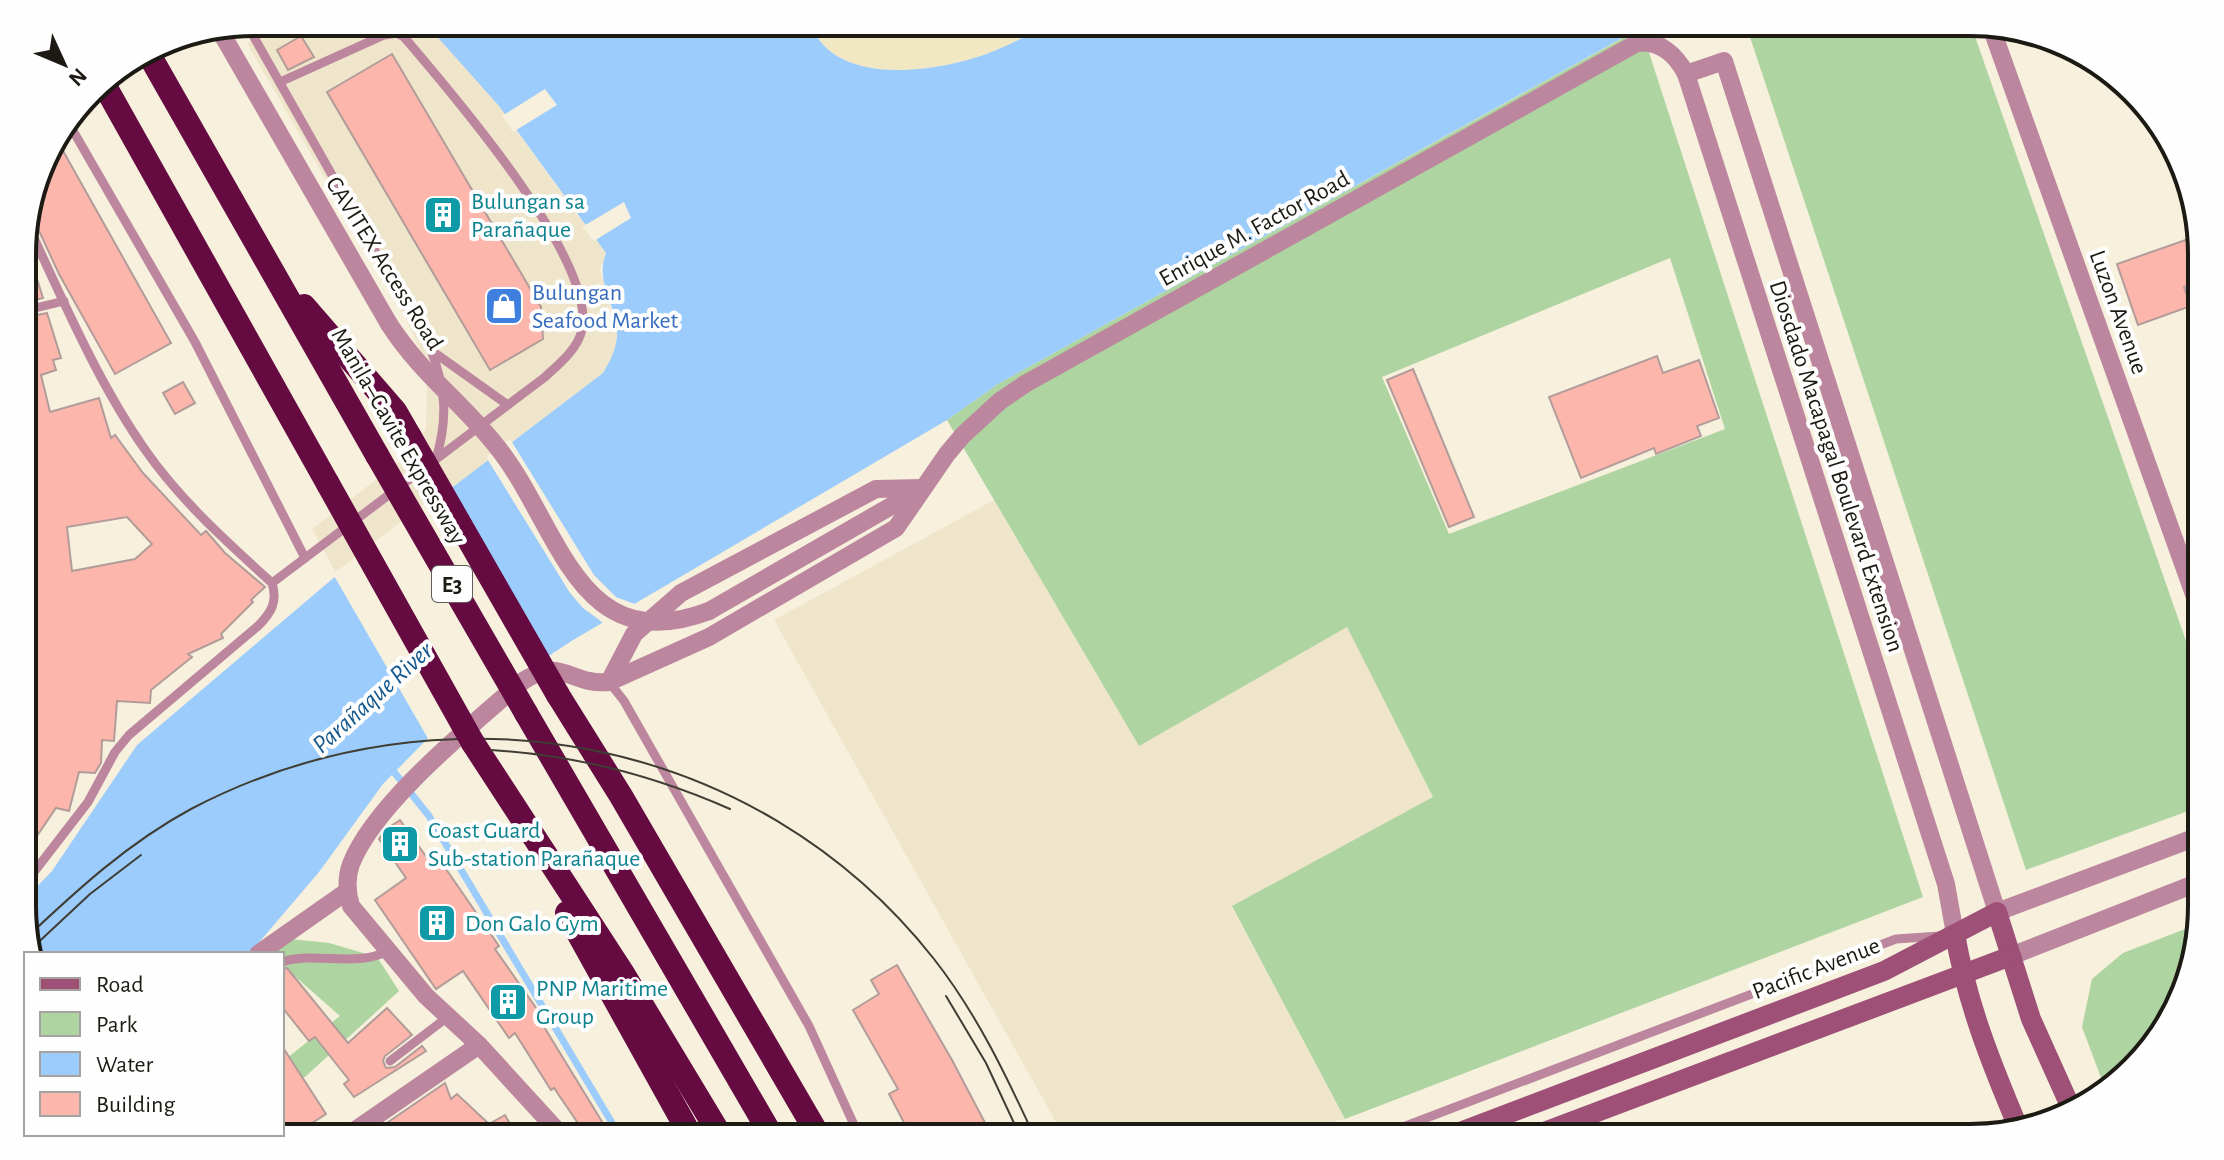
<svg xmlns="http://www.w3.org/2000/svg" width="2224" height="1160" viewBox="0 0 2224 1160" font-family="'Alegreya Sans',sans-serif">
	<rect width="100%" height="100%" fill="#f7f0dd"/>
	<g fill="#efe5cb">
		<polygon points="283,22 424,22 499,106 577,215 598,240 606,253 600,269 617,333 615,352 603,373 337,575 312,529 412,452 426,429 427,385 419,346 404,316 247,43"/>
		<polygon points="994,500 1139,746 1347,627 1433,797 1232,907 1345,1119 1260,1138 1065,1138 774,620"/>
	</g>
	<g fill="#aed4a1" fill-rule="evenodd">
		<polygon points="1745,22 1970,22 2201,684 2202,806 2026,870"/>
		<path d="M1641,28L1923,897L1345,1119L1232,906L1433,797L1347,627L1139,746L947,420L998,384ZM1670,258L1725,429L1449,534L1382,377Z"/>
		<polygon points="2198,924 2178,1009 2106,1091 2082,1027 2092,979 2123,953"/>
		<polygon points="291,939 329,943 377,957 399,991 294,1087 282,1062 340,1016 282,965 282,954 265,954"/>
	</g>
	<path fill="#f1e7c2" d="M810,22H839L859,31L899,37L956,27L961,22H1056C1035,32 1015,42 994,51C943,72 832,90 810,22Z"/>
	<path fill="#9bccfb" d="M424,22H810C832,90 943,72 994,51C1015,42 1035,32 1056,22H1651L998,384L947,420L573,640L436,730L383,784L319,872L256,946L245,954H30L24,937V900L52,871L137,745L337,575L603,373C610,361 616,350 617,336C618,306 594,283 606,253L499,106Z"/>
	<g fill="#f7f0dd">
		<polygon points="545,89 557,105 513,132 502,116"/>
		<polygon points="624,202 631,218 594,241 582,227"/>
		<polygon points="510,439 594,575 616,597 640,606 606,625 583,608 570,593 486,457"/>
		<polygon points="449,485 550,660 438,733 430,742 333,574"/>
	</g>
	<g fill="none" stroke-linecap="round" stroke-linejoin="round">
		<polyline stroke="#9bccfb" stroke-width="7" points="394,772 429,816 621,1138"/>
	</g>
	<g fill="#fdb6ac" stroke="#b29c99" stroke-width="2" fill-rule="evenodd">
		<polygon points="301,36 314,57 288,70 277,50"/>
		<polygon points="392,54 541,307 543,339 490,370 327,92"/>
		<polygon points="58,142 171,343 115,374 59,274 34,220 29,216 46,151"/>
		<polygon points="2200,235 2200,281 2184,287 2191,306 2138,325 2117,264"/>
		<polygon points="27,247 43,298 23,303 23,248"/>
		<path d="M47,313L61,358L53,360L56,370L41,375L50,412L99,398L111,438L115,435L143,473L201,535L206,531L225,553L265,587L251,600L253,602L221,634L223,638L188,654L192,657L151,690L150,703L117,701L114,741L102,740L101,763L95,773L79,772L69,811L56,808L24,855V761L29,743L24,742L23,677L35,680L34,607H29L28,569H23V318ZM127,517L152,544L135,559L72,571L67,527Z"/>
		<polygon points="1657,356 1663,373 1699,360 1719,418 1697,426 1701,436 1656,454 1654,448 1581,478 1549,397"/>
		<polygon points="1413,369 1474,517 1449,527 1387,380"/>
		<polygon points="183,382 195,403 175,414 163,393"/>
		<polygon points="400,820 430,862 437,856 499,946 495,949 541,1015 538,1017 612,1138 588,1138 554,1088 551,1090 515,1033 509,1038 463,971 436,989 375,900 406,878 379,839 385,830"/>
		<polygon points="897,965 952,1060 993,1138 912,1138 889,1094 898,1089 853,1010 879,994 871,980"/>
		<polygon points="287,968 348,1043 387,1008 412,1035 385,1056 383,1061 386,1068 395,1067 422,1046 426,1051 354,1097 344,1084 349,1080 315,1037 309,1041 282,1007 282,969"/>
		<polygon points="282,1046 326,1114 289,1138 282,1138"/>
		<polygon points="445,1083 451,1099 457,1094 489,1124 505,1115 518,1138 365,1138"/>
	</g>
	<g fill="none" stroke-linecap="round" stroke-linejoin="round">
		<g stroke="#bc869e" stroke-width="9">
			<path d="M246,23L431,350C446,389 448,419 436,459"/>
			<polyline points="68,122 195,342 305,558"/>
			<polyline points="23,311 64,301"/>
			<polyline points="432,351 508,405"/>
			<path d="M272,583L545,377C559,364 577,350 582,330C597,260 449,90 404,37L397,33L384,35L280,82"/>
			<polyline points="609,682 624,701 809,1026 860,1138"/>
			<path d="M24,885L88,802L115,752L129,735L258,626C271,613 278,602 272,583C227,542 181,501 146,451C98,383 62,298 27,223"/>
			<path d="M282,962C316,951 355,968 388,951"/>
			<polyline points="390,1061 449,1016"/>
			<polyline points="1374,1138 1896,939 1940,936"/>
		</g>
		<g stroke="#bc869e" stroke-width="18">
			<polyline points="1991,27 2201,614"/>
			<polyline points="219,29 389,324"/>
			<polyline points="1686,74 1724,61 1997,912 2202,835"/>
			<polyline points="709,611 919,490"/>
			<polyline points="609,682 634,634 681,593 876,489 922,488"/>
			<polyline points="258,954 346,892"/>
			<polyline points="2011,956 2202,881"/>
			<polyline points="344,1138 479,1045"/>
			<path d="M564,1138L479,1045L426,996L351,906C347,893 346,878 351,864C375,803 470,727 520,683C562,654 569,686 609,682L709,637L896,528L947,454L963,435L1000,401L1025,384L1637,43C1660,40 1676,55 1686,74L1946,884L1955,934"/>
		</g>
		<g stroke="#9e5077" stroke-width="20">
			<path d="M1955,934C1967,1003 1991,1063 2018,1127"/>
			<polyline points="1444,1138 1884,971 1997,912 2031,1019 2071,1108"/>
			<polyline points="1528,1138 2011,956"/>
		</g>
		<g stroke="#660a42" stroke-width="24">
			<polyline points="147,51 377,455"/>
			<polyline points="101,79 328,484"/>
			<polyline points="304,306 395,411 410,437"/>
			<polyline points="558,695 621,796 820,1138"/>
			<polyline points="526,713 773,1138"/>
			<polyline points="473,743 622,972 722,1138"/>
			<polyline points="567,913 692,1138"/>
		</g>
		<g stroke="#3f3d34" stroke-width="2">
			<path d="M491,750C576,755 653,775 730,809"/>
			<path d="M25,939C77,890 128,843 191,809C443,677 756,733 934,959C977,1014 1006,1075 1035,1138"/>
			<polyline points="29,951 90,894 141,855"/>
			<polyline points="946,996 986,1063 1021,1138"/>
		</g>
		<path stroke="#bc869e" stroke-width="18" d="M389,324C422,375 463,403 498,448C560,526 577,661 709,611"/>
		<g stroke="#660a42" stroke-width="24">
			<polyline points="410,437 558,695"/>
			<polyline points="377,455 526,713"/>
			<polyline points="328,484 473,743"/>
		</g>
	</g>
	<defs>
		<symbol id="building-square" viewBox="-11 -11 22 22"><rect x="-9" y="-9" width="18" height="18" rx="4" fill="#0f9aa8" stroke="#fefefe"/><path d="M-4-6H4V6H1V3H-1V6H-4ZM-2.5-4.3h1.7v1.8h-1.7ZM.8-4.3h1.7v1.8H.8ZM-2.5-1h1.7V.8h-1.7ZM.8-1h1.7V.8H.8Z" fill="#fff"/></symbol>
		<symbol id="shop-square" viewBox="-11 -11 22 22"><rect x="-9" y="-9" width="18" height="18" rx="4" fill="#3f7fe0" stroke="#fefefe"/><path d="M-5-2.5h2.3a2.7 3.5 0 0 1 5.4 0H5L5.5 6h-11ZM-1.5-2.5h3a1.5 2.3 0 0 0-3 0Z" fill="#fff"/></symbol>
	</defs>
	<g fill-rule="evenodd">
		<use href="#building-square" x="421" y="193" width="44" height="44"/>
		<use href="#shop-square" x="482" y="284" width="44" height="44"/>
		<use href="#building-square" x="378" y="822" width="44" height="44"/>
		<use href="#building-square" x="415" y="901" width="44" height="44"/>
		<use href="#building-square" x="486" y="980" width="44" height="44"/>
	</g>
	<g text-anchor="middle" stroke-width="8" stroke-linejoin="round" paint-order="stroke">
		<rect fill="#fefefe" stroke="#605e5a" stroke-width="2" x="432" y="566" width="40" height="36" rx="6"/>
		<g font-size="22" font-weight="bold" fill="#1c1a13">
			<text x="452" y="592">E3</text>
		</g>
		<g font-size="24" fill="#0d838f" stroke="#fefefe" text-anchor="start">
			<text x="471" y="209">Bulungan sa<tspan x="471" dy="28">Parañaque</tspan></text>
			<text x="428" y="838">Coast Guard<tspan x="428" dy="28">Sub-station Parañaque</tspan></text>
			<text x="465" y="931">Don Galo Gym</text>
			<text x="536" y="996">PNP Maritime<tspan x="536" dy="28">Group</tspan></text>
		</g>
		<g font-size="24" fill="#1c1a13" stroke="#fefefe">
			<text transform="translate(1254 228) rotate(-29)" y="8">Enrique M. Factor Road</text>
			<text transform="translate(385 263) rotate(58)" y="8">CAVITEX Access Road</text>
			<text transform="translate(2119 312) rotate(70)" y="8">Luzon Avenue</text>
			<text transform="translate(399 436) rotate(60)" y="8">Manila–Cavite Expressway</text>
			<text transform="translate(1837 466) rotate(72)" y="8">Diosdado Macapagal Boulevard Extension</text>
			<text transform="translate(1816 968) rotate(-21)" y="8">Pacific Avenue</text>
		</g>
		<g font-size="24" fill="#366cbe" stroke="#fefefe" text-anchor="start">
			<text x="532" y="300">Bulungan<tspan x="532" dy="28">Seafood Market</tspan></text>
		</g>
		<g font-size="26" font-style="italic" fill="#16598e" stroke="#fefefe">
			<text transform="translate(372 697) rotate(-42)" y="9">Parañaque River</text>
		</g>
	</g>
	<path d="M0 0H2224V1160H0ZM254 36H1970A218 218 0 0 1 2188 254V906A218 218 0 0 1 1970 1124H254A218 218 0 0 1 36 906V254A218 218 0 0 1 254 36Z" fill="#fefefe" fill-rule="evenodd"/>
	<path fill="none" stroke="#1c1a13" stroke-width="4" d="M254 36H1970A218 218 0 0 1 2188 254V906A218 218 0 0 1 1970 1124H254A218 218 0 0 1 36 906V254A218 218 0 0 1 254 36Z"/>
	<rect x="24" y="952" width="260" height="184" fill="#fefefe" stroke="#a4a3a0" stroke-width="2"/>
	<rect x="40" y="978" width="40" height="12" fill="#9e5077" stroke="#a4a3a0" stroke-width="2"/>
	<text x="96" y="992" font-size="24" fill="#1c1a13">Road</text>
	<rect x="40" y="1012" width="40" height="24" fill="#aed4a1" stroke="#a4a3a0" stroke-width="2"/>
	<text x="96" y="1032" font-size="24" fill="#1c1a13">Park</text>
	<rect x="40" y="1052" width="40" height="24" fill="#9bccfb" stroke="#a4a3a0" stroke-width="2"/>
	<text x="96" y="1072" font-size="24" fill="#1c1a13">Water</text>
	<rect x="40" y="1092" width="40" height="24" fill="#fdb6ac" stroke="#a4a3a0" stroke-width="2"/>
	<text x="96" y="1112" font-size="24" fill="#1c1a13">Building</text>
	<g transform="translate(64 64) rotate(134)" stroke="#fefefe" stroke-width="6" paint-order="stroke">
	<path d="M0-6L14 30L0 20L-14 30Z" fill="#1c1a13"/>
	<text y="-12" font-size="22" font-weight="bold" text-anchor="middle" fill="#1c1a13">N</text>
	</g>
</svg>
